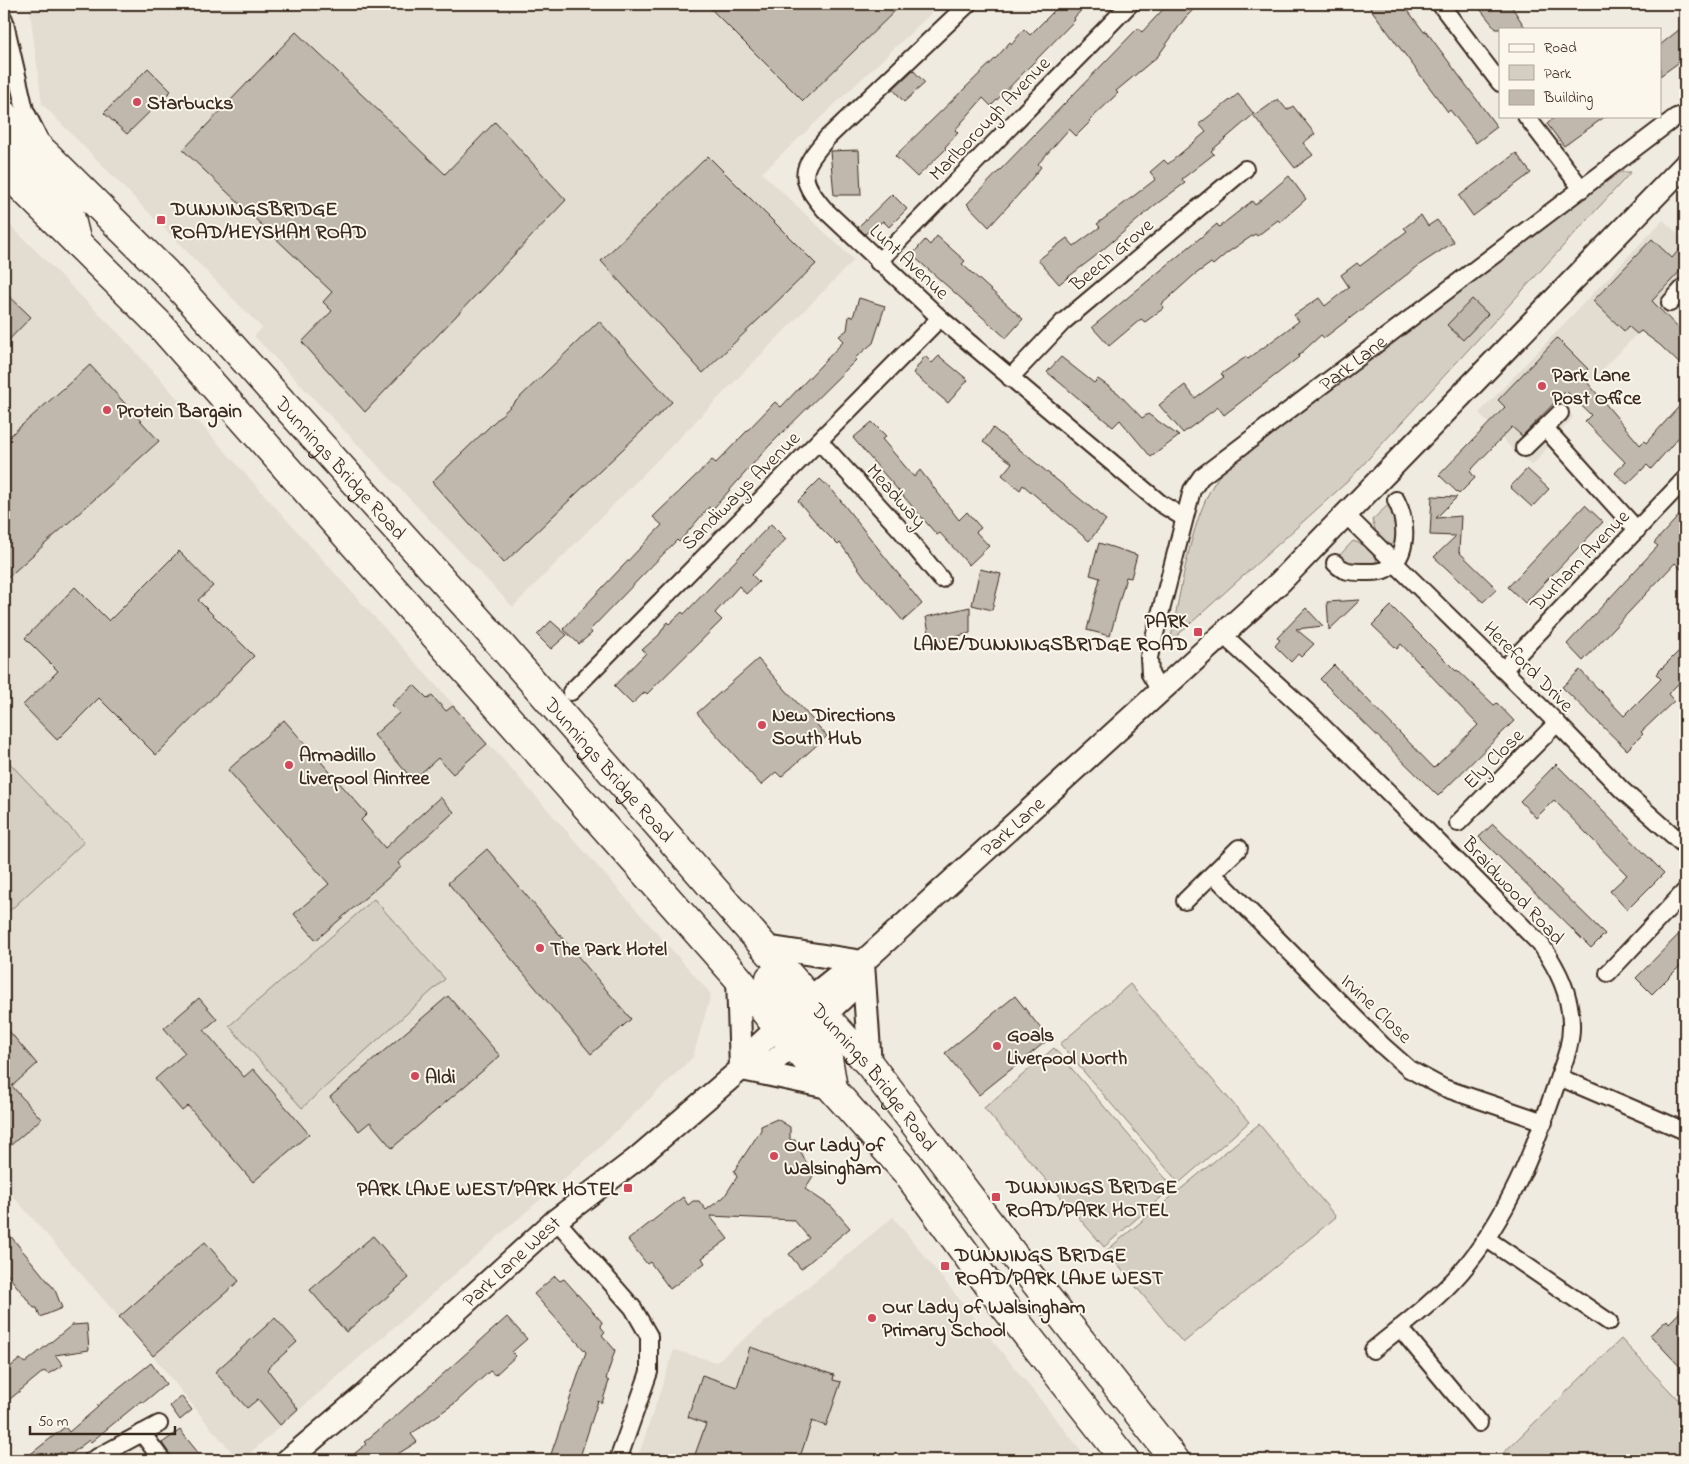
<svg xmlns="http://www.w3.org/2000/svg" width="1689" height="1464" viewBox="0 0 1689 1464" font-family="'Indie Flower',sans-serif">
	<rect width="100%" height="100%" fill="#f0ebe0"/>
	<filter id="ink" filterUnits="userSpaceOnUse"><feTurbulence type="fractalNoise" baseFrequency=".02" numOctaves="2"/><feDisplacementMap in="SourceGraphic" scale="10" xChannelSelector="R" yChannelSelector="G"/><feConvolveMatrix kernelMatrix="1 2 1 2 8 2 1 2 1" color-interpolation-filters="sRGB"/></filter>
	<g filter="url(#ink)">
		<g fill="#e2dcd1">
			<polygon points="29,4 941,4 762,173 854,260 513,607 254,336 262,328 42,104"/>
			<polygon points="4,219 123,338 515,773 711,994 693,1057 597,1150 242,1460 239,1460 211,1428 153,1356 4,1186 4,916 84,842 4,757"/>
			<polygon points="1663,220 1685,241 1685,297 1671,315 1662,308 1566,408 1573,417 1532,466 1511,448 1479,413"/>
			<polygon points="893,1217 1089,1460 637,1460 674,1350 716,1362"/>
		</g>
		<g fill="#d5cec3" stroke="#887c70">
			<path d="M1617,172H1631L1348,481L1170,642C1181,593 1191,508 1223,471Z"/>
			<polygon points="1388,505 1396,516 1397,539 1391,545 1377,535 1372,520"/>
			<path d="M1353,541L1364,545L1377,555L1376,563C1363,568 1348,566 1339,556Z"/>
			<polygon points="4,757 84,842 4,916"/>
			<polygon points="374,899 445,979 302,1108 229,1026"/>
			<polygon points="1130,984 1249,1122 1179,1183 1060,1044"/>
			<polygon points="1054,1048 1173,1187 1104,1247 984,1108"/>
			<polygon points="1259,1124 1336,1217 1183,1343 1106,1251"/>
			<polygon points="1621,1339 1685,1407 1685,1460 1496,1460"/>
		</g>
		<g fill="#c0b8ad" stroke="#3b2a1e">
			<polygon points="706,4 902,4 803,101"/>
			<polygon points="1061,4 1087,4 1074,18 1075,20 991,106 983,98 955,130 958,133 945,147 946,149 917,177 895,156 998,56 1010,42 1012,44 1024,29 1030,35"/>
			<polygon points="1168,4 1199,4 1185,18 1158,56 1116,91 1118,93 1089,121 1090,122 1076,136 1069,129 1038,164 1041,167 1019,194 989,227 967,204 1138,28 1142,32"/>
			<polygon points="1367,4 1403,4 1424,32 1426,31 1497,127 1476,143 1450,110 1448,112"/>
			<polygon points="1476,4 1510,4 1526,29 1496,29"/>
			<polygon points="1685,25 1685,58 1660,76 1660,45"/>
			<polygon points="296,32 445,174 495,122 566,200 365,412 302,342 332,311 323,302 332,292 183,150"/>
			<polygon points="148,68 171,91 127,134 104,113"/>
			<polygon points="913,70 925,83 904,102 893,89"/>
			<polygon points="1238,94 1254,114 1211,151 1214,154 1182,179 1185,183 1155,205 1093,258 1059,284 1038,260 1067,238 1074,246 1100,227 1097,224 1156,179 1150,172 1164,160 1168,164 1206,132 1199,124"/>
			<polygon points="1278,99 1287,110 1293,106 1315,134 1303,143 1313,155 1295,168 1254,116"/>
			<polygon points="1556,116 1606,116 1564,146 1547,124"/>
			<polygon points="859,150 861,195 834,195 830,151"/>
			<polygon points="1516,153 1531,173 1473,216 1459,196"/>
			<polygon points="708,156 816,264 703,373 601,261"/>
			<polygon points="1289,176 1306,199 1280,222 1278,220 1257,236 1255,234 1227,253 1213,265 1211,263 1193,276 1162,304 1164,308 1145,322 1141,319 1109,346 1092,327 1217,224 1219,227 1252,201 1255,205"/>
			<polygon points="892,194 907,209 889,227 883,221 865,234 858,227"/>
			<polygon points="1421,215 1428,226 1437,220 1454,242 1422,263 1324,338 1321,335 1298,356 1299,357 1224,415 1218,407 1183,433 1159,405 1185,385 1195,398 1224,377 1221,374 1246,357 1248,359 1299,321 1294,315 1319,298 1325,306 1349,287 1341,275 1357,263 1360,266 1407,231 1404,228"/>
			<polygon points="937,236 965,261 962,264 1023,319 1006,338 912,255 925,240 930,245"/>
			<polygon points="1652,239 1672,258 1685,243 1685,266 1652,301 1685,335 1685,369 1660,345 1641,331 1637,334 1628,326 1624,331 1593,301"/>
			<polygon points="4,291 31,317 4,345"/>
			<polygon points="859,298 885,306 873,343 855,358 856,360 769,446 712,510 709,507 679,542 677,540 640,578 590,630 592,633 579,644 563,629 662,525 653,517 712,460 716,463 775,402 781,407 844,341 839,336 847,330 849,316 853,317"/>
			<polygon points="1472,299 1488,314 1463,340 1447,325"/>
			<polygon points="599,321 672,402 504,563 432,482"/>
			<polygon points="1557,338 1588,369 1582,376 1640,445 1644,441 1646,443 1685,400 1685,430 1651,469 1647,465 1627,484 1615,473 1625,462 1585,421 1591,415 1566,391 1522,436 1512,427 1470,471 1475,478 1459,494 1439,475 1505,407 1498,400"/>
			<polygon points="925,356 932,363 939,356 968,380 948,403 913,373"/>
			<polygon points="1061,357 1094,383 1098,379 1118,393 1142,418 1148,414 1179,436 1151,457 1120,420 1113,427 1047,372"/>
			<polygon points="90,365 159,441 4,581 4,441"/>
			<polygon points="872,422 886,436 882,439 914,477 920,470 959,520 967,512 981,528 976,532 989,546 969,565 940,533 937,535 853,438"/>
			<polygon points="993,428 1106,520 1089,541 1023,485 1020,490 1002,475 1012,463 983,442"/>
			<polygon points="1527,469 1549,489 1532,507 1510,487"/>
			<polygon points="820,479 833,491 922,604 903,621 864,576 840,543 838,545 821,528 798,501"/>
			<polygon points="1432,496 1457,497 1436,518 1461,516 1459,552 1497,589 1483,602 1434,557 1456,536 1430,535"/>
			<polygon points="1585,505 1603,522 1525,603 1508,587"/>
			<polygon points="1685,509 1685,573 1675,563 1583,661 1567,644 1658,546 1654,543"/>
			<polygon points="771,524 786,539 752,575 759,582 746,594 739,586 715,613 722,620 647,694 645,692 632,704 614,686 646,653 642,650 659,635 667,622 669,624 682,612 684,614"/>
			<polygon points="1099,543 1137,555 1131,578 1126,577 1110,636 1087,630 1100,578 1090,575"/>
			<polygon points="179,551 213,586 198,600 254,656 156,755 99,698 57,740 23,705 58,671 25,638 75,587 109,621"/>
			<polygon points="980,569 1001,574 992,610 972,605"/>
			<polygon points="1360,600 1329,630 1327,602"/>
			<polygon points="1391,606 1456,671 1457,670 1494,705 1497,703 1514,721 1438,796 1320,679 1334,665 1434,768 1478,725 1401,644 1397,649 1372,625"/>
			<polygon points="970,607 970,633 931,643 926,617"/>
			<polygon points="1306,608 1323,626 1296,629 1314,644 1301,657 1298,654 1291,662 1275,646 1280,640 1277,638"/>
			<polygon points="551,621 567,635 551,649 537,635"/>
			<polygon points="1685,645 1685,677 1668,694 1674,701 1641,732 1643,734 1627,750 1562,687 1580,670 1624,716 1661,679 1656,674"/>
			<polygon points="758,659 827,736 781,777 776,772 761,785 697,713"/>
			<polygon points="414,685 428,699 432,696 446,711 453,706 487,744 453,774 438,758 413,780 374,735 399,713 391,705"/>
			<polygon points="284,720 367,814 361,820 385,848 440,797 454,812 398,863 401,867 316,940 294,914 329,884 228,770"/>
			<polygon points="1556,764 1664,873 1627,910 1610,891 1627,875 1554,800 1536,818 1520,801"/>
			<polygon points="1493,824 1605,934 1591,948 1479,837"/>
			<polygon points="487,849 631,1019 591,1054 448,883"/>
			<polygon points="1685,928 1685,961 1652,994 1636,978"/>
			<polygon points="448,996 500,1056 392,1148 370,1122 359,1131 330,1097"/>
			<polygon points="1015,996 1049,1039 979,1095 945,1053"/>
			<polygon points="199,998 217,1019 204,1030 244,1077 253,1069 309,1134 253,1182 188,1106 182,1111 155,1079 185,1053 164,1028"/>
			<polygon points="4,1025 37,1064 12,1086 41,1119 4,1151"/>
			<polygon points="777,1119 790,1127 790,1140 795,1140 813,1176 805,1189 832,1207 850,1228 801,1269 789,1254 809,1238 794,1220 710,1216 728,1239 702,1258 705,1263 670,1289 650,1262 647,1264 628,1240 683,1197 688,1205 693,1201 699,1201 706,1210 724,1197 737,1177 734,1171 761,1130 761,1126"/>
			<polygon points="4,1228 55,1290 62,1308 40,1317 37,1308 34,1308 4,1270"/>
			<polygon points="373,1236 409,1278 346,1332 310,1290"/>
			<polygon points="205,1242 239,1281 153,1356 119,1317"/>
			<polygon points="555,1276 560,1281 564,1279 602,1322 601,1327 605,1332 602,1335 615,1350 606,1379 609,1381 602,1403 598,1401 579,1460 549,1460 586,1352 534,1294"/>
			<polygon points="1685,1307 1685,1372 1650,1335 1667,1320 1669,1323"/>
			<polygon points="507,1317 527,1339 512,1352 516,1356 495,1375 490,1371 455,1403 411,1434 417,1442 388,1460 347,1460 366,1444 364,1442 396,1416"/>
			<polygon points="275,1318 297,1342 267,1369 298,1409 280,1425 258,1399 247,1408 215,1372"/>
			<polygon points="87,1324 89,1350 55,1355 63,1365 48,1374 44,1371 4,1404 4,1372 20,1359 25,1363 72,1325"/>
			<polygon points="750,1347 834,1375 833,1380 841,1382 826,1426 812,1421 799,1460 693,1460 706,1424 688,1417 702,1375 737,1387"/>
			<polygon points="151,1363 166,1384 143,1403 141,1401 91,1442 89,1440 66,1458 61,1452 52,1460 23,1460 65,1427 69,1432 98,1407 97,1406"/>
			<polygon points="181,1396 192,1410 180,1420 170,1406"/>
			<polygon points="180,1430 204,1460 174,1460 162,1443"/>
		</g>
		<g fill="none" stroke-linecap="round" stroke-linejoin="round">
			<defs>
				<g id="street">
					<path d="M968,4L827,138C800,170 797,177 825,210L940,318L1160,503L1184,518"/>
					<polyline points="1440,4 1500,83"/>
					<polyline points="4,19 25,110 39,138"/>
					<polyline points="1526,116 1582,189"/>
					<polyline points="878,262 1130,4"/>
					<polyline points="1670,303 1685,286"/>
					<polyline points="1010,378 1063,322 1245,169"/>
					<polyline points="1545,428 1637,530"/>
					<polyline points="819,441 900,529 941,579"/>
					<polyline points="1524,448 1560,413"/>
					<polyline points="1345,514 1557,723 1622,790 1685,846"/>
					<path d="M1335,563C1343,572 1351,572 1363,572C1370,572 1379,573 1386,569C1410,556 1407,521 1396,500"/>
					<path d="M1222,634L1313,717L1542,946C1558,970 1570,993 1571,1023C1572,1045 1563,1064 1556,1085C1534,1151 1507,1218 1461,1272C1439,1298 1400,1328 1373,1350"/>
					<polyline points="1503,670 1685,479"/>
					<path id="s1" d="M1160,691L1150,674L1149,657L1192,490L1201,477L1676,117L1685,114"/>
					<polyline points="571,692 940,318"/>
					<polyline points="1458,823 1557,723"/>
					<polyline points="1213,874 1383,1046 1409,1069 1444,1088 1544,1122"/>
					<polyline points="1185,901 1239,848"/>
					<polyline points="1608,973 1685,891"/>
					<polyline points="1559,1077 1685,1131"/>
					<polyline points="556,1220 633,1308 649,1336 649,1372 618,1460"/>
					<polyline points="1487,1239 1609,1322"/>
					<polyline points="1400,1328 1479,1423"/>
					<polyline points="142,1433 162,1460"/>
					<polyline points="92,1460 159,1424"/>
				</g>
				<g id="secondary">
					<polyline points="766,947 863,962"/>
					<polyline points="863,963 870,1065"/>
					<polyline points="738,978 741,1069"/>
					<polyline points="741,1069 774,1061 793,1045 849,992 863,962"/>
					<polyline points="747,1070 833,1088"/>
					<path id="s2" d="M288,1460L362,1397L556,1220L635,1160L741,1069L760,1044L810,998L835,978L863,962L1280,582L1685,165"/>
				</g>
				<g id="highway">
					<path id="s3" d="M4,115L46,154L166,273L492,635L824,1015L870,1065L1019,1262L1175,1460"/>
					<polyline points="4,143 67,203 77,243"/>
					<polyline points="4,170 158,323 738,978 778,1028 907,1173 1001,1302 1125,1460"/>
					<path d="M770,978C790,1004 804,1010 793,1045"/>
					<polyline points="808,1013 811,1027 826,1046 833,1088"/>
				</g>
			</defs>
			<use href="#street" stroke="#3b2a1e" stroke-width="20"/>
			<use href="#secondary" stroke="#3b2a1e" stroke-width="26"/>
			<use href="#highway" stroke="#3b2a1e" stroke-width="31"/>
			<use href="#street" stroke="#fbf7ec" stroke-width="16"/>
			<use href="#secondary" stroke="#fbf7ec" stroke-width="22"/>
			<use href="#highway" stroke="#fbf7ec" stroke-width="28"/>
		</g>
	</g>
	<g fill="#d1495b" stroke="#fbf7ec" stroke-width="2">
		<circle cx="137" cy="102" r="5"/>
		<rect x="156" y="215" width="10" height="10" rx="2.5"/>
		<circle cx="1542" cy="386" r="5"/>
		<circle cx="107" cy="410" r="5"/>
		<rect x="1193" y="627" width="10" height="10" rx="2.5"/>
		<circle cx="762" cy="725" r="5"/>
		<circle cx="289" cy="765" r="5"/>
		<circle cx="540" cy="948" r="5"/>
		<circle cx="997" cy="1046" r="5"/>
		<circle cx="415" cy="1076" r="5"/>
		<circle cx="774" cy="1156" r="5"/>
		<rect x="623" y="1183" width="10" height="10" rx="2.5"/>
		<rect x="991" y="1192" width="10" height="10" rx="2.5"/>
		<rect x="940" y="1261" width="10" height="10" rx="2.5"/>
		<circle cx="872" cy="1318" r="5"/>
	</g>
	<g text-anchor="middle" stroke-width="4" stroke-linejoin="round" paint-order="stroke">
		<g font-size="20" font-weight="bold" fill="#3b2a1e" stroke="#fbf7ec" text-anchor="start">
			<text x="147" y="109">Starbucks</text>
			<text x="171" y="215">DUNNINGSBRIDGE<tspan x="171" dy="23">ROAD/HEYSHAM ROAD</tspan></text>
			<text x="1552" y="381">Park Lane<tspan x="1552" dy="23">Post Office</tspan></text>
			<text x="117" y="417">Protein Bargain</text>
			<text x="1188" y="627" text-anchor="end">PARK<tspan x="1188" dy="23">LANE/DUNNINGSBRIDGE ROAD</tspan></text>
			<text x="772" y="721">New Directions<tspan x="772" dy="23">South Hub</tspan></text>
			<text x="299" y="761">Armadillo<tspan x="299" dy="23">Liverpool Aintree</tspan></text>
			<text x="550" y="955">The Park Hotel</text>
			<text x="1007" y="1041">Goals<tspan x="1007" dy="23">Liverpool North</tspan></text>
			<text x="425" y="1083">Aldi</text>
			<text x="784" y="1151">Our Lady of<tspan x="784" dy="23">Walsingham</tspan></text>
			<text x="1006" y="1193">DUNNINGS BRIDGE<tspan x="1006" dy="23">ROAD/PARK HOTEL</tspan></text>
			<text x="618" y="1195" text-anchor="end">PARK LANE WEST/PARK HOTEL</text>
			<text x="955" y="1261">DUNNINGS BRIDGE<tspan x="955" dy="23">ROAD/PARK LANE WEST</tspan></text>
			<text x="882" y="1313">Our Lady of Walsingham<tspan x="882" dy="23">Primary School</tspan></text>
		</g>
		<g font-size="20" fill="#3b2a1e" stroke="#fbf7ec">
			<text transform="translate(989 118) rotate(-46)" y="7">Marlborough Avenue</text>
			<text transform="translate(1111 254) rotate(-40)" y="7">Beech Grove</text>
			<text transform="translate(910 261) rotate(43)" y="7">Lunt Avenue</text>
			<text dy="7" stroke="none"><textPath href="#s1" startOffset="415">Park Lane</textPath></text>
			<text dy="7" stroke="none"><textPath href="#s3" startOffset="488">Dunnings Bridge Road</textPath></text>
			<text transform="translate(740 490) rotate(-45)" y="7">Sandiways Avenue</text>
			<text transform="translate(897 495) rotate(48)" y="7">Meadway</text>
			<text transform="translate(1579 560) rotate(-46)" y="7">Durham Avenue</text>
			<text transform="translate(1529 666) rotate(45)" y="7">Hereford Drive</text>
			<text transform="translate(1493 758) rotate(-45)" y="7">Ely Close</text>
			<text dy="7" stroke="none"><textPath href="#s3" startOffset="892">Dunnings Bridge Road</textPath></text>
			<text dy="7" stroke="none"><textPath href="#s2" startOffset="964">Park Lane</textPath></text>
			<text transform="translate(1514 890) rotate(47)" y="7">Braidwood Road</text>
			<text transform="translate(1377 1008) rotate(44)" y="7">Irvine Close</text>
			<text dy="7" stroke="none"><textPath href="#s3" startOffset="1298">Dunnings Bridge Road</textPath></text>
			<text dy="7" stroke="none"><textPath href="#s2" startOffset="299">Park Lane West</textPath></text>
		</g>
	</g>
	<rect width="1689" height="1464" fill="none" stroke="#fbf7ec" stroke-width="20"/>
	<rect x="10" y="10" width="1669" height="1444" fill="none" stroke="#3b2a1e" stroke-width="2" filter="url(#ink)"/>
	<rect x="1499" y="28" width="162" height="90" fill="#fbf7ec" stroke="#aea59a"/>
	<rect x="1509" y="44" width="25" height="8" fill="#fbf7ec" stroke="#aea59a"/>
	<text x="1544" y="52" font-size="15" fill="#3b2a1e">Road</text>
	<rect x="1509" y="65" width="25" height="15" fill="#d5cec3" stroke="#aea59a"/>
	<text x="1544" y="78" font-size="15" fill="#3b2a1e">Park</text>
	<rect x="1509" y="90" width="25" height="15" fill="#c0b8ad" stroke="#aea59a"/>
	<text x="1544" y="102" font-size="15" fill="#3b2a1e">Building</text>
	<path d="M30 1426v8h145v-8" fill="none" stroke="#3b2a1e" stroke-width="2.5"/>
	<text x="38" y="1426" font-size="15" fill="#3b2a1e" stroke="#fbf7ec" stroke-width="4" paint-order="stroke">50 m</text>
</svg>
